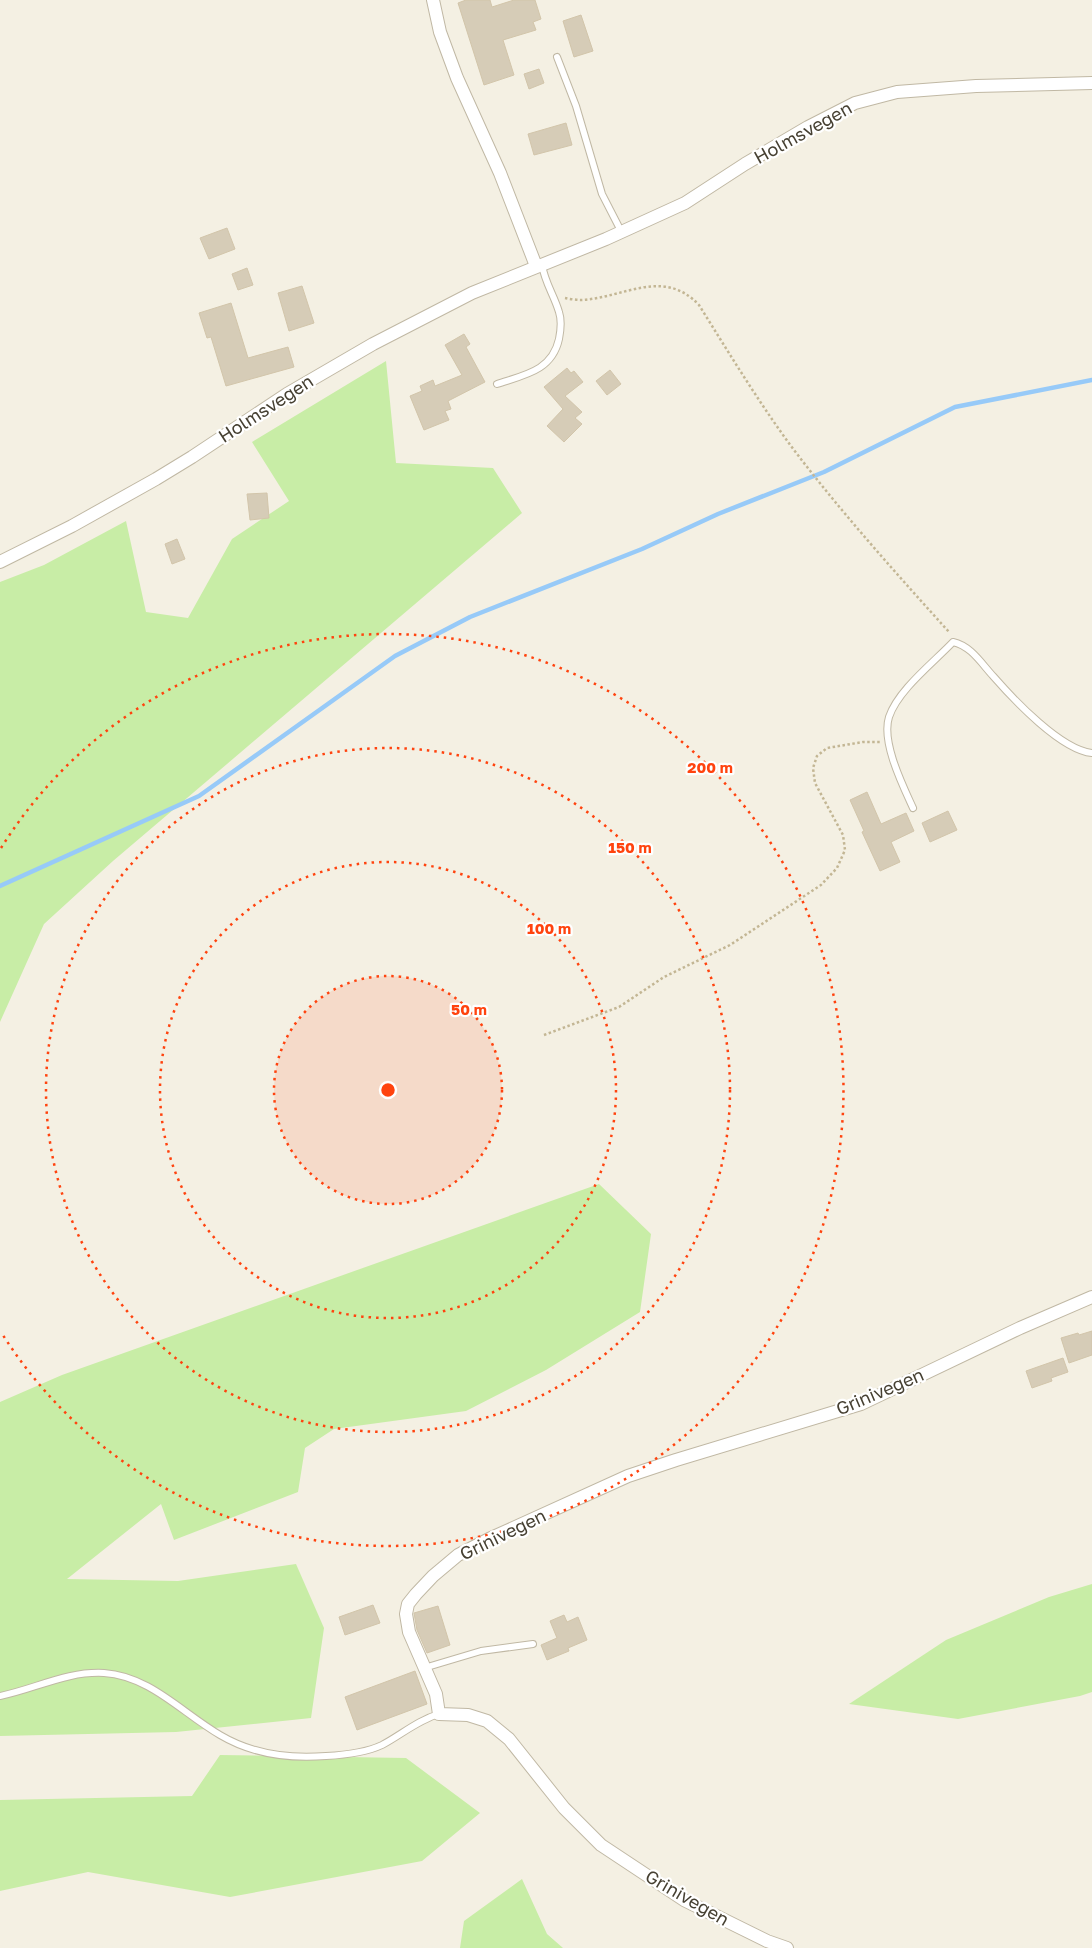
<svg xmlns="http://www.w3.org/2000/svg" width="1092" height="1948" viewBox="0 0 1092 1948" font-family="'Golos Text',sans-serif">
	<rect width="100%" height="100%" fill="#f4f0e3"/>
	<g fill="#c8eda6">
		<polygon points="386,361 396,463 493,468 522,513 113,861 44,924 0,1022 0,582 44,565 126,521 146,612 188,618 232,539 289,501 252,442"/>
		<polygon points="599,1184 651,1234 640,1312 546,1370 466,1411 334,1429 305,1448 298,1492 174,1540 161,1504 67,1579 178,1581 296,1564 324,1628 311,1718 176,1732 0,1736 0,1402 62,1375"/>
		<polygon points="1092,1584 1092,1692 1080,1696 958,1719 849,1704 946,1640 1049,1597"/>
		<polygon points="220,1755 406,1758 480,1813 422,1861 230,1897 88,1872 0,1891 0,1800 192,1796"/>
		<polygon points="522,1879 547,1934 563,1948 460,1948 464,1921"/>
	</g>
	<g fill="none" stroke-linecap="round" stroke-linejoin="round">
		<polyline stroke="#97caf8" stroke-width="4.5" points="0,886 199,796 395,656 470,617 642,549 718,514 824,472 955,407 1092,380"/>
	</g>
	<g fill="#d6ccb7" stroke="#d2c5aa">
		<polygon points="466,0 490,0 492,7 514,0 535,0 541,19 533,22 536,30 503,40 514,75 484,85 458,3"/>
		<polygon points="581,15 593,51 574,57 563,21"/>
		<polygon points="539,69 544,83 529,89 524,74"/>
		<polygon points="566,123 572,145 534,155 528,134"/>
		<polygon points="227,228 235,249 209,259 200,238"/>
		<polygon points="247,268 253,285 238,290 232,274"/>
		<polygon points="302,286 314,323 289,331 278,293"/>
		<polygon points="231,303 248,358 288,347 294,367 226,386 211,337 207,338 199,313"/>
		<polygon points="464,334 470,344 466,347 485,382 448,401 451,409 445,411 449,420 424,430 410,396 422,391 420,386 433,380 435,386 462,375 445,345"/>
		<polygon points="567,368 571,373 574,371 583,382 565,396 582,412 575,418 582,424 564,442 547,426 563,409 544,387"/>
		<polygon points="610,370 621,384 607,395 596,381"/>
		<polygon points="267,493 269,518 250,520 247,494"/>
		<polygon points="177,539 185,559 172,564 165,544"/>
		<polygon points="867,792 881,824 906,813 914,831 891,842 900,862 880,871 862,832 864,831 850,800"/>
		<polygon points="948,811 957,830 930,842 922,823"/>
		<polygon points="1092,1331 1092,1355 1069,1363 1061,1338 1078,1333 1079,1335"/>
		<polygon points="1063,1358 1068,1372 1051,1378 1052,1381 1032,1388 1026,1371"/>
		<polygon points="373,1605 380,1623 345,1635 339,1617"/>
		<polygon points="438,1606 450,1645 427,1653 417,1630 414,1613"/>
		<polygon points="564,1615 567,1622 578,1617 587,1640 568,1648 569,1651 547,1660 541,1645 557,1638 550,1621"/>
		<polygon points="415,1671 427,1704 357,1730 345,1697"/>
	</g>
	<g fill="none" stroke-linecap="round" stroke-linejoin="round">
		<defs>
			<g id="service">
				<polyline points="557,57 576,106 602,194 621,231"/>
				<path d="M497,384C524,375 552,371 559,339C561,329 562,321 559,312C554,295 545,283 542,265"/>
				<path d="M913,808C903,786 881,742 889,717C898,690 933,663 953,642C971,646 981,663 993,676C1014,700 1061,750 1092,753"/>
				<polyline points="424,1668 481,1651 533,1644"/>
				<path d="M0,1696C35,1689 67,1671 104,1673C150,1676 182,1713 220,1735C252,1754 289,1759 326,1756C345,1755 365,1753 382,1745C401,1735 418,1720 439,1714"/>
			</g>
			<g id="minor">
				<polyline points="433,0 440,32 457,78 500,173 536,266"/>
				<polyline points="0,562 72,526 156,479 192,457 287,394 373,344 472,293 606,239 685,203 745,164 808,127 855,103 897,92 976,86 1092,83"/>
				<polyline points="787,1948 767,1941 684,1900 601,1845 564,1808 509,1739 487,1721 468,1715 439,1714 436,1694 409,1632 406,1614 408,1604 416,1594 433,1576 458,1555 489,1539 628,1476 676,1460 861,1404 1020,1328 1092,1297"/>
			</g>
		</defs>
		<use href="#service" stroke="#c0b8a4" stroke-width="8"/>
		<use href="#minor" stroke="#c0b8a4" stroke-width="14"/>
		<g stroke="#c3b694" stroke-width="2.5" stroke-dasharray="2.5 2.5" stroke-linecap="butt">
			<path d="M565,298C570,299 576,300 581,300C624,298 663,267 699,305C729,353 758,401 791,446C840,511 895,572 949,632"/>
			<polyline points="544,1035 619,1007 664,977 730,945 821,885 837,868 845,850 843,835 815,783 813,768 817,756 827,748 863,742 880,742"/>
		</g>
		<use href="#service" stroke="#fff" stroke-width="6"/>
		<use href="#minor" stroke="#fff" stroke-width="12"/>
	</g>
	<circle cx="388" cy="1090" r="114" fill="#ff430e" fill-opacity=".12"/>
	<g fill="none" stroke="#ff430e" stroke-width="2.5" stroke-dasharray="2.5 5">
		<circle cx="388" cy="1090" r="114"/>
		<circle cx="388" cy="1090" r="228"/>
		<circle cx="388" cy="1090" r="342"/>
		<path d="M1 848A456 456 0 1 1 1 1332"/>
	</g>
	<g text-anchor="middle" stroke-width="4.5" stroke-linejoin="round" paint-order="stroke">
		<g font-size="18" fill="#464032" stroke="#fff">
			<text transform="translate(803 133) rotate(-29)" y="6">Holmsvegen</text>
			<text transform="translate(266 409) rotate(-33)" y="6">Holmsvegen</text>
			<text transform="translate(880 1392) rotate(-23)" y="6">Grinivegen</text>
			<text transform="translate(503 1535) rotate(-26)" y="6">Grinivegen</text>
			<text transform="translate(687 1898) rotate(30)" y="6">Grinivegen</text>
		</g>
	</g>
	<circle cx="388" cy="1090" r="8" fill="#ff430e" stroke="#fff" stroke-width="2.5"/>
	<g font-size="15" text-anchor="middle" font-weight="bold" fill="#ff430e" stroke="#fff" stroke-width="4.5" stroke-linejoin="round" paint-order="stroke">
		<text x="710" y="773">200 m</text>
		<text x="630" y="853">150 m</text>
		<text x="549" y="934">100 m</text>
		<text x="469" y="1015">50 m</text>
	</g>
</svg>
